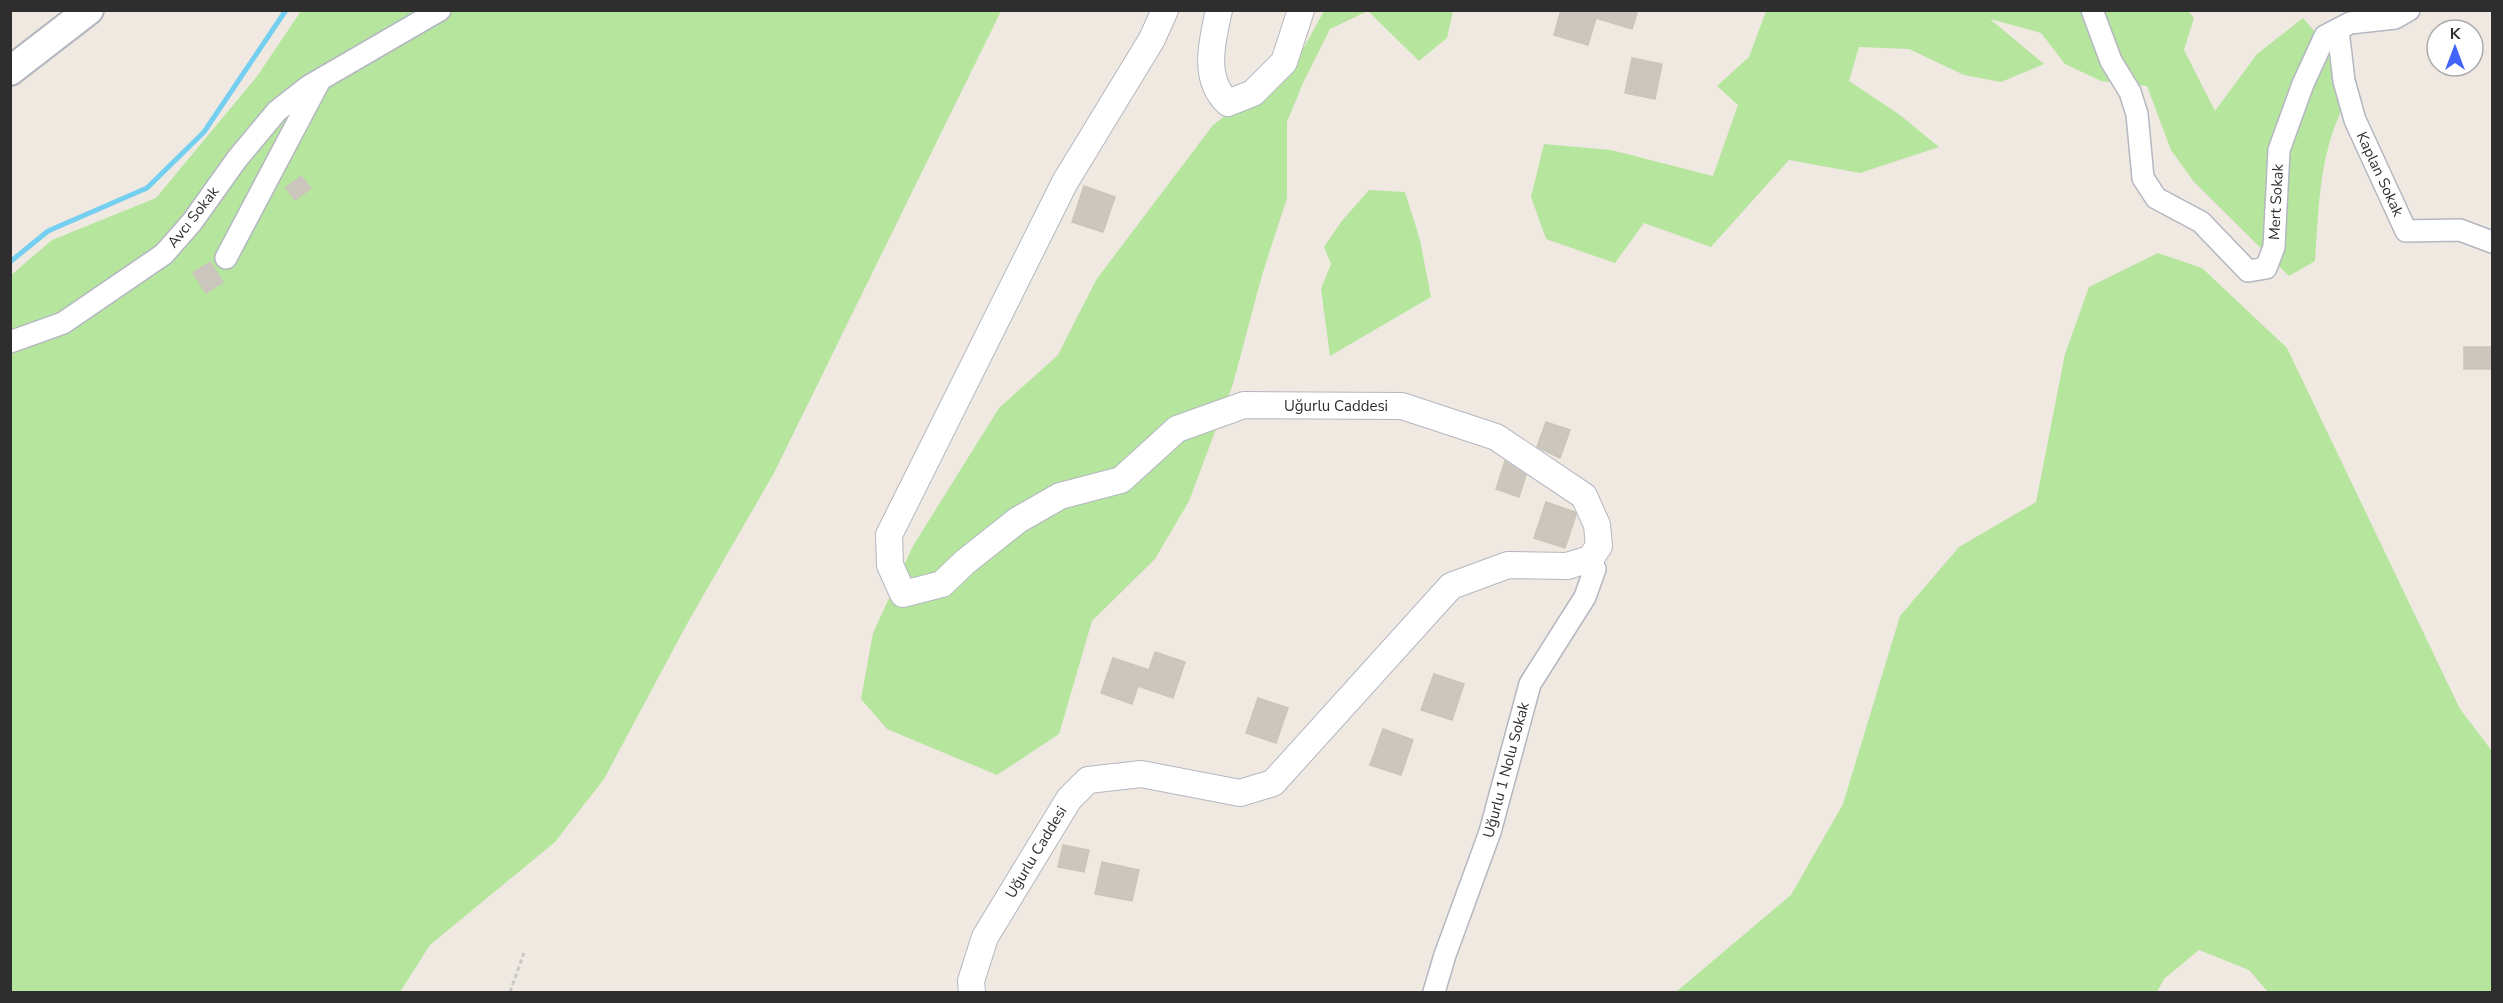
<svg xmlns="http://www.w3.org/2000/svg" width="2503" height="1003" viewBox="0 0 2503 1003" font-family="'Nunito Sans',sans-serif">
	<rect width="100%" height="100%" fill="#efe9e1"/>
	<g fill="#b6e59e">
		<polygon points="301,11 1001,11 774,473 688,622 604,779 555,842 430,945 400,992 11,992 10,276 52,240 156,198 258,75"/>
		<polygon points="1324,11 1453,11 1447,38 1419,61 1368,11 1330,29 1303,83 1287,122 1287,198 1262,275 1233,384 1189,501 1155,559 1092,621 1059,734 997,775 887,729 861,699 873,633 913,546 999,408 1058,355 1096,280 1213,125 1296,62"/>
		<path d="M1766,11H2188L2194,18L2184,50L2215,111L2257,54L2303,18L2357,81C2319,143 2320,192 2315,261L2289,276L2194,182L2171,150L2147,86L2101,81L2065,64L2041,33L1990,19L2044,64L2001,82L1964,75L1909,49L1859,47L1849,81L1900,115L1939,147L1860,173L1789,160L1711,247L1644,223L1615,263L1546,239L1531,197L1544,144L1611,150L1713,176L1738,105L1717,86L1749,57Z"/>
		<polygon points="1369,190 1405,192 1420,240 1431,297 1330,356 1321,289 1331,264 1324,247 1341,222"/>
		<polygon points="2158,253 2202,268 2287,348 2460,709 2492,751 2492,992 2268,992 2249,970 2199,950 2164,979 2157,992 1676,992 1791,895 1843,804 1900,616 1959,547 2036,502 2065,354 2089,287"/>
	</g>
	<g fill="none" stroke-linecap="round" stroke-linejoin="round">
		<polyline stroke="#75cff0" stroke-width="5" points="10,262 48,231 147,188 204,132 286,10"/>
	</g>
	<g fill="#cbc7bf" stroke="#cbc5ba" stroke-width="1.5">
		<polygon points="1561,10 1584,12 1638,10 1632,29 1596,18 1588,45 1554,35"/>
		<polygon points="1632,58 1662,64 1655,99 1625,93"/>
		<polygon points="301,176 311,188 295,200 286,188"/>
		<polygon points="1084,186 1115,197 1103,232 1072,222"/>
		<polygon points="210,262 223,282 206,293 193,273"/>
		<rect x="2464" y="347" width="29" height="22"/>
		<polygon points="1546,422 1570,430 1560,458 1537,447"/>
		<polygon points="1505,461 1526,475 1519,497 1496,489"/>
		<polygon points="1546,502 1575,512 1576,515 1565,548 1534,538"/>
		<polygon points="1155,652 1185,662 1173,698 1138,686 1132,704 1101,693 1113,658 1149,670"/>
		<polygon points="1434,674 1464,684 1452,720 1421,710"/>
		<polygon points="1258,698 1288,708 1276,743 1246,733"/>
		<polygon points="1383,729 1413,740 1401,775 1370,765"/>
		<polygon points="1063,845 1089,850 1084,872 1058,867"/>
		<polygon points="1102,862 1139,870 1132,901 1095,894"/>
	</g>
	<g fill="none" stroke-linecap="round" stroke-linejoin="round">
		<defs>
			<g id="minor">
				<polyline points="2092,10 2111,61 2130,92 2137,114 2143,178 2156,198 2201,222 2248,271 2266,268 2274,247 2279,150 2303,84 2325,36 2350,23 2395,18 2409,10"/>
				<polyline points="2338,30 2344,81 2355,120 2406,231 2460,230 2492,242"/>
				<polyline points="226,258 319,82"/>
				<polyline points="10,342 63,323 164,254 192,222 237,159 277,111 309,86 440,10"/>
				<polyline points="1434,992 1445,955 1490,832 1530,684 1585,597 1595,569 1590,559"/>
			</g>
			<g id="tertiary">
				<path d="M1219,10C1212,42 1202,79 1228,103L1253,93L1284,62L1301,10"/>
				<polyline points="972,992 971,981 985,937 1069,799 1088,780 1141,774 1240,793 1273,783 1451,586 1508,565 1567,566 1590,559 1599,546 1597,525 1584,496 1496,437 1402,406 1244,405 1177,429 1121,480 1060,496 1018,520 965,562 942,584 903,594 890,565 889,535 1065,182 1152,39 1165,10"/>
			</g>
			<polyline id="secondary" points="10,71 89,10"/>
		</defs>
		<use href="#minor" stroke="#b4b7c1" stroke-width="24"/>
		<use href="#tertiary" stroke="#b4b7c1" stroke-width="28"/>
		<use href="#secondary" stroke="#b4b7c1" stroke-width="32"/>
		<polyline stroke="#c9c9c9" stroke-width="3" stroke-dasharray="4.5 3" stroke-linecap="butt" points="510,992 524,953"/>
		<use href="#minor" stroke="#fff" stroke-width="21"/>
		<use href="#tertiary" stroke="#fff" stroke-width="26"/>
		<use href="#secondary" stroke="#fff" stroke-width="28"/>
	</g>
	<g text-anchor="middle" stroke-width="4.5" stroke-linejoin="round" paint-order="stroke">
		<g font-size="15" fill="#2e2e2e" stroke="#fff">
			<text transform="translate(2380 174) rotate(65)" y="5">Kaplan Sokak</text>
			<text transform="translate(2276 202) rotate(-87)" y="5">Mert Sokak</text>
			<text transform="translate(193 217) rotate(-52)" y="5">Avcı Sokak</text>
			<text x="1336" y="411">Uğurlu Caddesi</text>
			<text transform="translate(1506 770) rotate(-75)" y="5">Uğurlu 1 Nolu Sokak</text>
			<text transform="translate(1036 852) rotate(-59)" y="5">Uğurlu Caddesi</text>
		</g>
	</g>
	<rect width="2503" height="1003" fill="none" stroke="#2e2e2e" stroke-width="24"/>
	<g transform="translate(2455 48)"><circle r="28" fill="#ffffff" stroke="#ababab" stroke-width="1.5"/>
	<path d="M0-4.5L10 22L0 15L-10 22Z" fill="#4264fb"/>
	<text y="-9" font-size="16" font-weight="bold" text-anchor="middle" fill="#2e2e2e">K</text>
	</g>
</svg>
